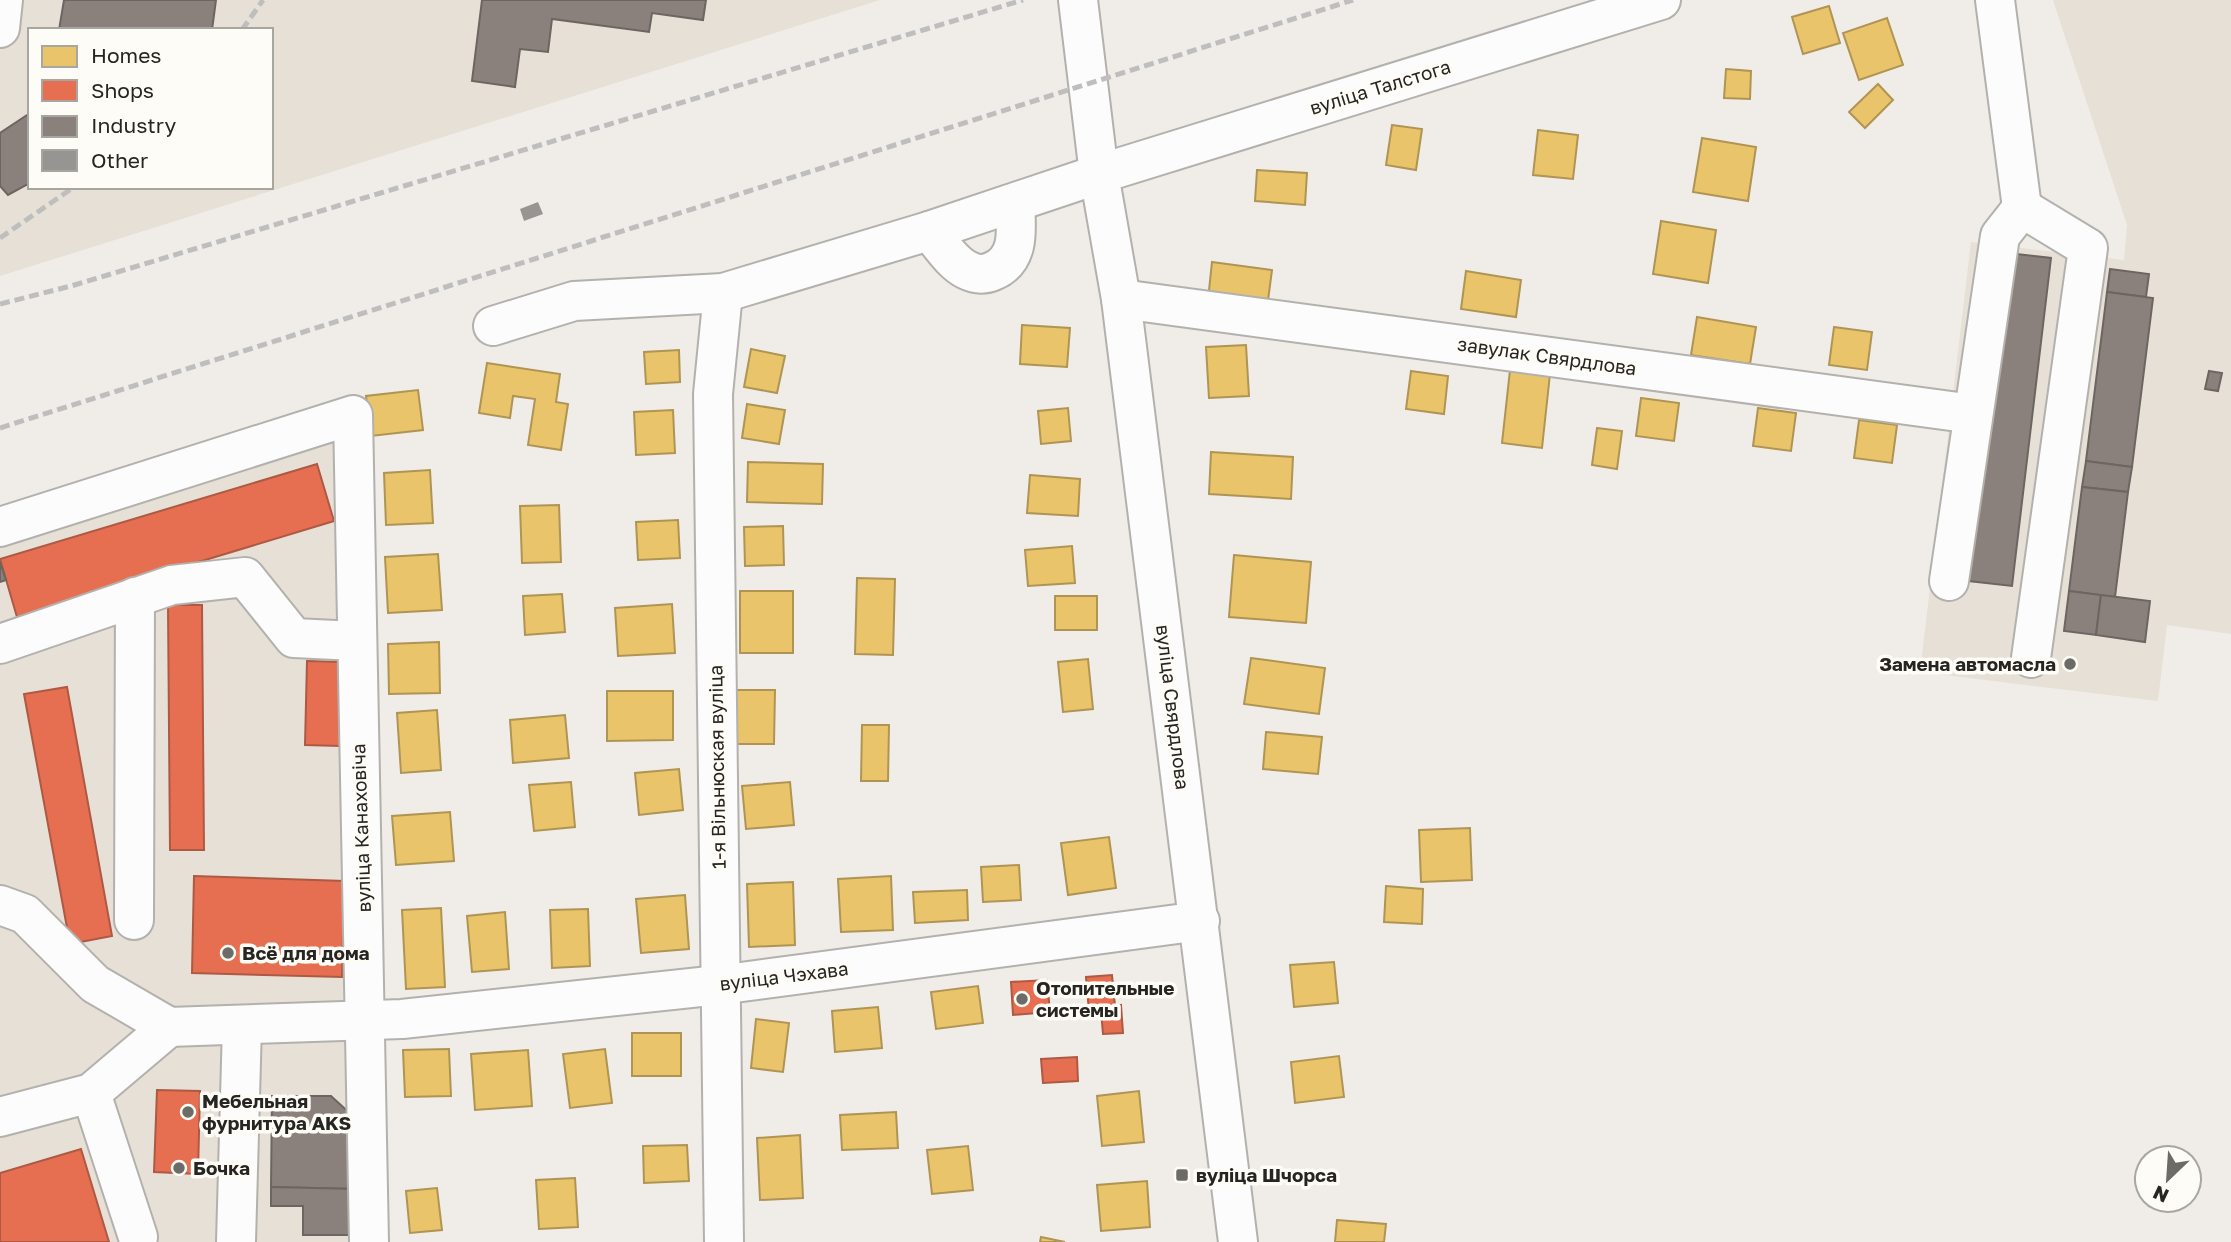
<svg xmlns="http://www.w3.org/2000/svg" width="2231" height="1242" viewBox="0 0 2231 1242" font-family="'Golos Text',sans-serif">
	<rect width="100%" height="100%" fill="#f0ede8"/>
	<g fill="#e6e0d6" fill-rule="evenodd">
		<path d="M0,0H880L0,276ZM30,30H271V187H30Z"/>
		<polygon points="2053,0 2231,0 2231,634 2167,625 2158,701 1920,672 1971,242 2124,260 2127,225"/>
		<polygon points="356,434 358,1242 0,1242 0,543"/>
	</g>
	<g fill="#e9c46a" stroke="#af9454" stroke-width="2">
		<polygon points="1829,6 1840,43 1803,54 1792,17"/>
		<polygon points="1887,18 1903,65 1859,80 1843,33"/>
		<polygon points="1726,69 1751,71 1750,99 1724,98"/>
		<polygon points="1878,84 1893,100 1865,128 1849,112"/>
		<polygon points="1392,125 1422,129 1416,170 1386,165"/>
		<polygon points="1538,130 1578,135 1573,179 1533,175"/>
		<polygon points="1702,138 1756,147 1748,201 1693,192"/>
		<polygon points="1257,170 1307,173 1305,205 1255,201"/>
		<polygon points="1661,221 1716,230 1708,283 1653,274"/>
		<polygon points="1212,262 1272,270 1267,308 1208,300"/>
		<polygon points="1466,271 1521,280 1516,317 1461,309"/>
		<polygon points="1697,317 1756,327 1750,364 1691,355"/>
		<polygon points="1022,325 1070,328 1067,367 1020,364"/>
		<polygon points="1834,327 1872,332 1867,370 1829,365"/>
		<polygon points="1246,345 1249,396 1209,398 1206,347"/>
		<polygon points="751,349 785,356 777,393 744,387"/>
		<polygon points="679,350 680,382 646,384 644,352"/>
		<polygon points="487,363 560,374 556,402 568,404 561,450 528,445 535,399 513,396 510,418 479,413"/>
		<polygon points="1510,370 1550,374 1542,448 1502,443"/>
		<polygon points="1411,371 1448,376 1444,414 1406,409"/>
		<polygon points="418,390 423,430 371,436 366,396"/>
		<polygon points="1641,398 1679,403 1674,441 1636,436"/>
		<polygon points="747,404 785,410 779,444 742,438"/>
		<polygon points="1068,408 1071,441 1041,444 1038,411"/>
		<polygon points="1758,408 1796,413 1791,451 1753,446"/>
		<polygon points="673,410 675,453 636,455 634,412"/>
		<polygon points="1859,420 1897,425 1892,463 1854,458"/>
		<polygon points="1597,428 1622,431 1617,469 1592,465"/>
		<polygon points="1211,452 1293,457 1291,499 1209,494"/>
		<polygon points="748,462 823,464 822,504 747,502"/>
		<polygon points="430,470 433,523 386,525 384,473"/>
		<polygon points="1030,475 1080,479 1078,516 1027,513"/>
		<polygon points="559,505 561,562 522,563 520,506"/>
		<polygon points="678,520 680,558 638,560 636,522"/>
		<polygon points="783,526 784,565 745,566 744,527"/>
		<polygon points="1072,546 1075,583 1028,586 1025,550"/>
		<polygon points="438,554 442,610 388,613 385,557"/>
		<polygon points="1234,555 1311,562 1306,623 1229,617"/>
		<polygon points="857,578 895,579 893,655 855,654"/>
		<rect x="740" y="591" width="53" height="62"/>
		<polygon points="562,594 565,632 525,635 523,596"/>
		<rect x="1055" y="596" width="42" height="34"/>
		<polygon points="672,604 675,653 618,656 615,608"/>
		<polygon points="439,642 440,693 389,694 388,644"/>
		<polygon points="1251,658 1325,668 1319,714 1244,704"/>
		<polygon points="1088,659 1093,709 1063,712 1058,662"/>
		<polygon points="736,690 775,690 774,744 735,744"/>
		<polygon points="607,691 673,691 673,740 607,741"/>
		<polygon points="437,710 441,770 401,773 397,713"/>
		<polygon points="565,715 569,758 513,763 510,720"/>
		<polygon points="862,725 889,725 888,781 861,781"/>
		<polygon points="1266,732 1322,737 1318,774 1263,769"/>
		<polygon points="679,769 683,810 639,815 635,773"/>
		<polygon points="571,782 575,827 534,831 529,785"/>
		<polygon points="790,782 794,825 746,829 742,786"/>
		<polygon points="450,812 454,861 396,865 392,816"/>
		<polygon points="1470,828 1472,880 1421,882 1419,830"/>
		<polygon points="1109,837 1116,888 1068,895 1061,843"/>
		<polygon points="1019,865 1021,900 983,902 981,867"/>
		<polygon points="891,876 893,930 841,932 838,879"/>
		<polygon points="793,882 795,945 749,947 747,884"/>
		<polygon points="1386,886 1423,889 1422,924 1384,922"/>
		<polygon points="967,890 968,920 915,923 913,892"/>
		<polygon points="685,895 689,949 641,953 636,899"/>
		<polygon points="441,908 445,987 406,989 402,910"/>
		<polygon points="588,909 590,966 552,968 550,910"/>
		<polygon points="505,912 509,969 472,972 467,916"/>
		<polygon points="1334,962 1338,1003 1294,1007 1290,965"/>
		<polygon points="978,986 983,1023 936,1029 931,992"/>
		<polygon points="878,1007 882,1048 835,1052 832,1011"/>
		<polygon points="756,1019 789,1023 783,1072 751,1068"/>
		<rect x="632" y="1033" width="49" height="43"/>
		<polygon points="449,1049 451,1096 405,1097 403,1050"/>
		<polygon points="605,1049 612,1103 570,1108 563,1054"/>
		<polygon points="528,1050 532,1106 475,1110 471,1054"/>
		<polygon points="1339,1056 1344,1097 1295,1103 1291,1062"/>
		<polygon points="1139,1091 1144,1142 1102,1146 1097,1096"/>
		<polygon points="896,1112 898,1148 842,1150 840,1115"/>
		<polygon points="800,1135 803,1198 760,1200 757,1138"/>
		<polygon points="687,1145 689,1181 644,1183 643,1146"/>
		<polygon points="968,1146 973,1190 932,1194 927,1150"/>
		<polygon points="575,1178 578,1227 539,1229 536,1180"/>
		<polygon points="1147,1181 1150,1227 1101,1231 1097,1185"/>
		<polygon points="437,1188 442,1230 410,1233 406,1191"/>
		<polygon points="1337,1220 1386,1224 1384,1242 1335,1242"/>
		<polygon points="1041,1237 1065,1242 1040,1242"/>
	</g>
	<g fill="#e76f51" stroke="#ad5943" stroke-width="2">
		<polygon points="317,464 334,521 17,617 0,559"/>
		<polygon points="168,605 202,605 204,850 170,850"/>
		<polygon points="307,661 342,662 340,746 305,745"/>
		<polygon points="67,687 112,936 70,944 24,694"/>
		<polygon points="194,876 344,881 342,977 192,973"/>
		<polygon points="1112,975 1115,1006 1121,1005 1123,1033 1103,1034 1101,1011 1089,1012 1086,977"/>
		<polygon points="1047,980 1050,1012 1013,1015 1011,982"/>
		<polygon points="1077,1057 1078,1081 1043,1083 1041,1059"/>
		<polygon points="157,1090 200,1091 198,1174 154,1172"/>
		<polygon points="81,1149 109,1242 0,1242 0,1173"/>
	</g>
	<g fill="#8a817c" stroke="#6c6561" stroke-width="2">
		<polygon points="64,0 216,0 212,30 59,30"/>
		<polygon points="482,0 706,0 703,20 652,13 649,32 552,19 548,52 520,49 515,87 472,81"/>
		<polygon points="30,113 30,183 8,195 0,186 0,133"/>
		<polygon points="1999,252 2051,258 2012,586 1960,580"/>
		<polygon points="2110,269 2149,274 2146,297 2107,292"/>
		<polygon points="2107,292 2153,298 2132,467 2086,461"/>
		<polygon points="2209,371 2222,373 2218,391 2205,389"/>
		<polygon points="2086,461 2132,467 2128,492 2082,487"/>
		<polygon points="2082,487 2128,492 2115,597 2069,591"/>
		<polygon points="0,562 6,580 0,582"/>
		<polygon points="2069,591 2101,595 2096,635 2064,631"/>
		<polygon points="2101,595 2150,601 2145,642 2096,635"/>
		<polygon points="272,1096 331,1096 356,1119 355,1189 271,1187"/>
		<polygon points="271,1187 355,1189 355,1235 303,1235 303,1206 271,1206"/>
	</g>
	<polygon fill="#979592" points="538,202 543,214 524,221 520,209"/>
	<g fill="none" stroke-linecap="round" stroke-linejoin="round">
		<defs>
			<g id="minor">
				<polyline points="0,28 3,0"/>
				<polyline points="2022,208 2088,248 2031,658"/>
				<path d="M929,231C940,243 952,263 967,270C977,275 984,275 993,271C1021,259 1016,228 1015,203"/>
				<polyline points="723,293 713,394 724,1242"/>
				<polyline points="1121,299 1973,414"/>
				<polyline points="493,326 574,301 723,293 929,231 1099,174"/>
				<polyline points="0,527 353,415 369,1242"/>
				<polyline points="1949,581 2000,236 2022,208 1995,0"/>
				<polyline points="0,644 172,585 245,577 294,638 356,641"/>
				<polyline points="0,905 25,914 95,984 169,1027 402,1019 719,985 1200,921"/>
				<polyline points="134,920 135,597"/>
				<polyline points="91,1093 138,1237"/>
				<polyline points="0,1117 91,1093 169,1027"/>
				<polyline points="236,1242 242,1025"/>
			</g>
			<g id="major">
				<polyline points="1078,0 1099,174 1121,299 1238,1242"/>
				<polyline points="1099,174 1661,0"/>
			</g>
		</defs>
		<use href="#minor" stroke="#b3b1ad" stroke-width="42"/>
		<use href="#major" stroke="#b3b1ad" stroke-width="42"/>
		<use href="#minor" stroke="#fdfcfc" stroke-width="38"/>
		<use href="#major" stroke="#fdfcfc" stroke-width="38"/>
		<g stroke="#bfbebe" stroke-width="5" stroke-dasharray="10 5" stroke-linecap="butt">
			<polyline points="242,30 263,0"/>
			<polyline points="0,238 74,187"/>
			<polyline points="0,304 71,286 1023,0"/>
			<polyline points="0,428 1353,0"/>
		</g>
	</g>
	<g fill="#6d6b67" stroke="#fefcf6" stroke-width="2.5">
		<circle cx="2070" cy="664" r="7"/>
		<circle cx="228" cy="953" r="7"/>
		<circle cx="1022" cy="999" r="7"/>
		<circle cx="188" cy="1112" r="7"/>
		<circle cx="179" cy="1168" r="7"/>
		<rect x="1175" y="1168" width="14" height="14" rx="3.5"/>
	</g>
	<g text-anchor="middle" stroke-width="7" stroke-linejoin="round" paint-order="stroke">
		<g font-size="19" fill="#272522" stroke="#fefcf6">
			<text transform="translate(1380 87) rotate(-17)" y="7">вуліца Талстога</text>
			<text transform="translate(1547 356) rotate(8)" y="7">завулак Свярдлова</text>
			<text transform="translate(1173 707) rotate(83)" y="7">вуліца Свярдлова</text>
			<text transform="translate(717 767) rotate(-91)" y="7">1-я Вільнюская вуліца</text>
			<text transform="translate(361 828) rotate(-92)" y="7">вуліца Канаховіча</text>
			<text transform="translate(784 976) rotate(-7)" y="7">вуліца Чэхава</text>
		</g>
		<g font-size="19" font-weight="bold" fill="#272522" stroke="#fefcf6" text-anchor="start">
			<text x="2056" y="671" text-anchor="end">Замена автомасла</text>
			<text x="242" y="960">Всё для дома</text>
			<text x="1036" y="995">Отопительные<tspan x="1036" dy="22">системы</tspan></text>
			<text x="202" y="1108">Мебельная<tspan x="202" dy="22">фурнитура AKS</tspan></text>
			<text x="193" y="1175">Бочка</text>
			<text x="1196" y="1182">вуліца Шчорса</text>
		</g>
	</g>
	<rect x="28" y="28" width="245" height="161" fill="#fefcf6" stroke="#a8a6a1" stroke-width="2"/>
	<rect x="42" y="46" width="35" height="21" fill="#e9c46a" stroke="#a8a6a1" stroke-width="2"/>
	<text x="91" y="63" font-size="21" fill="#272522">Homes</text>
	<rect x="42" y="80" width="35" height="21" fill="#e76f51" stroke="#a8a6a1" stroke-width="2"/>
	<text x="91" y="98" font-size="21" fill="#272522">Shops</text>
	<rect x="42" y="116" width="35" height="21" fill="#8a817c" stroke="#a8a6a1" stroke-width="2"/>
	<text x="91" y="133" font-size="21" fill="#272522">Industry</text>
	<rect x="42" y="150" width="35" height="21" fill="#979592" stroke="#a8a6a1" stroke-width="2"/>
	<text x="91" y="168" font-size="21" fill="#272522">Other</text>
	<g transform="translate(2168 1179) rotate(205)"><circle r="33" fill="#fefcf6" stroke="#a8a6a1" stroke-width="2"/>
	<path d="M0-5L12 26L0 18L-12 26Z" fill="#6d6b67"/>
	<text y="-10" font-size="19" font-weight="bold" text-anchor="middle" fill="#272522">N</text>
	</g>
</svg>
